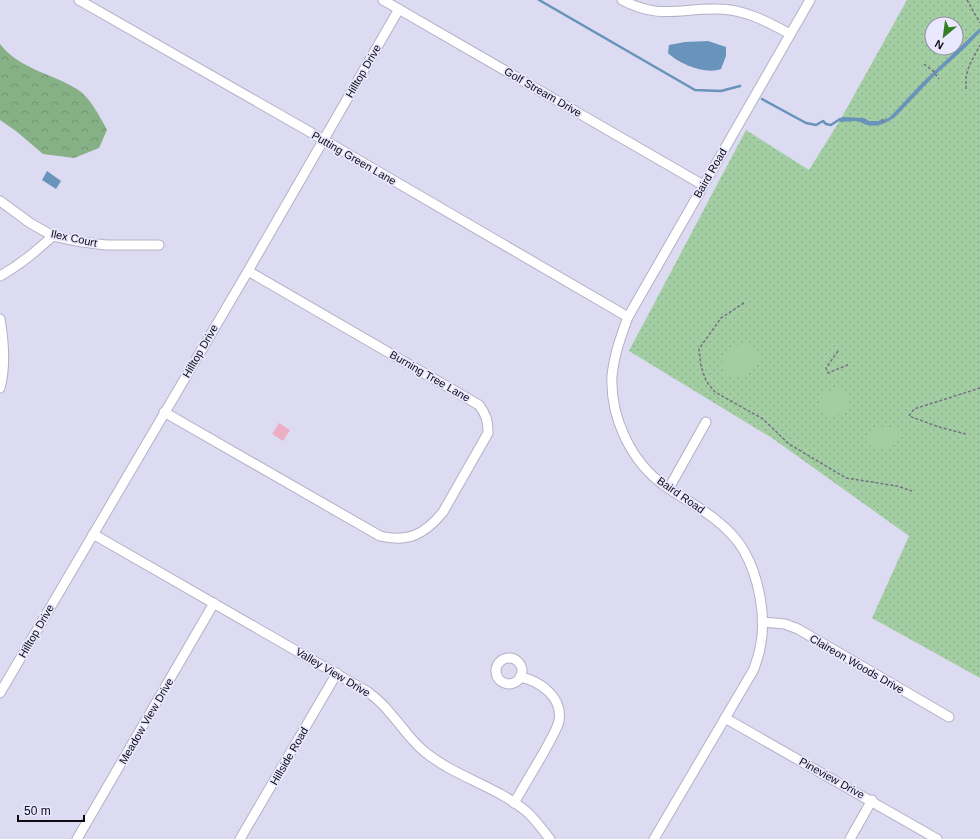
<svg xmlns="http://www.w3.org/2000/svg" width="980" height="839" viewBox="0 0 980 839" font-family="Helvetica,sans-serif">
	<defs>
		<pattern id="grass-dots" width="8" height="8" patternUnits="userSpaceOnUse"><rect width="8" height="8" fill="#a3cda2"/><path d="M2 2h.1M6 6h.1" fill="none" stroke="#8baf8b" stroke-width="1.8" stroke-linecap="round"/></pattern>
		<pattern id="forest-crowns" width="20" height="18" patternUnits="userSpaceOnUse"><rect width="20" height="18" fill="#86b085"/><path d="M2 6a3 3 0 1 1 6 0M12 15a3 3 0 1 1 6 0" fill="none" stroke="#729672"/></pattern>
	</defs>
	<rect width="100%" height="100%" fill="#dddbf2"/>
	<path fill="url(#grass-dots)" fill-rule="evenodd" d="M907,0H980V678L872,618L909,536L772,438L629,351L746,130L809,170L842,117ZM932,24H956V48H932Z"/>
	<path fill="url(#forest-crowns)" d="M0,44C19,69 51,73 77,89C90,97 100,117 107,130L99,148L74,158L43,154L16,131L0,120Z"/>
	<g fill="#a3cda2">
		<path d="M745,344L759,358C751,376 745,380 726,375C716,355 726,348 745,344Z"/>
		<path d="M840,387C858,402 847,410 831,418L822,413L818,408C819,396 828,390 840,387Z"/>
		<path d="M888,426L895,429L899,434L897,443C872,464 846,428 888,426Z"/>
	</g>
	<g fill="#6893bb">
		<path d="M980,28V32L966,47L934,76L896,116C889,122 877,128 867,125C863,124 860,121 855,121C850,121 844,122 839,122L842,117L864,118L869,121H878L889,118L922,83Z"/>
		<path d="M708,41L726,47V56L721,69C706,75 679,64 668,53L669,45L685,42Z"/>
		<polygon points="47,171 61,181 56,189 42,180"/>
	</g>
	<g fill="none" stroke-linecap="round" stroke-linejoin="round">
		<g stroke="#6893bb" stroke-width="2.5">
			<polyline points="539,0 695,90 721,91 740,86"/>
			<polyline points="762,99 806,123 816,125 823,121 826,124 831,125 840,119 843,119"/>
		</g>
	</g>
	<polygon fill="#ebaec3" points="279,423 290,430 283,441 272,434"/>
	<g fill="none" stroke-linecap="round" stroke-linejoin="round">
		<defs>
			<g id="minor">
				<polyline points="79,0 324,140 628,317"/>
				<polyline points="383,0 703,185"/>
				<path d="M622,0C660,20 680,8 718,9C744,9 768,22 790,34"/>
				<polyline points="0,201 30,223 53,236 82,242 106,245 159,245"/>
				<path d="M0,276C20,265 36,251 53,236"/>
				<path d="M0,319C4,342 6,366 0,388"/>
				<path d="M164,412L380,536C408,543 425,534 443,512L488,433C488,421 486,414 479,405L248,271"/>
				<polyline points="669,488 706,422"/>
				<path d="M93,534L368,692C376,698 384,705 390,713C402,726 411,741 425,752C454,776 497,787 526,811C535,819 542,829 550,839"/>
				<polyline points="762,622 785,624 798,629 949,717"/>
				<circle cx="509" cy="671" r="13"/>
				<polyline points="0,693 248,271 399,9"/>
				<polyline points="725,718 937,839"/>
				<path d="M514,803C524,786 534,769 544,752C549,742 556,732 559,721C563,698 541,681 520,677"/>
				<polyline points="77,839 214,603"/>
				<polyline points="240,839 337,673"/>
				<path d="M654,839L754,669C756,662 759,655 760,648C767,619 759,577 744,551C738,540 726,528 716,520C700,507 682,498 665,486C631,462 610,417 612,376C614,355 621,336 628,317L810,0"/>
				<polyline points="850,839 872,800"/>
			</g>
		</defs>
		<use href="#minor" stroke="#b3b1c6" stroke-width="11"/>
		<g stroke="#747382" stroke-width="1.5" stroke-dasharray="3 2" stroke-linecap="butt">
			<polyline points="967,0 980,23"/>
			<polyline points="924,64 933,71 939,79"/>
			<polyline points="966,89 966,77 969,66 980,45"/>
			<polyline points="882,119 883,124"/>
			<polyline points="744,303 721,318 699,349 701,366 706,381 715,392 763,419 789,444 846,478 897,486 912,491"/>
			<polyline points="838,351 826,368 828,373 850,364"/>
			<polyline points="966,434 939,427 909,416 914,409 980,388"/>
		</g>
		<use href="#minor" stroke="#fff" stroke-width="9"/>
	</g>
	<g text-anchor="middle" stroke-width="3.5" stroke-linejoin="round" paint-order="stroke">
		<g font-size="11" fill="#0d0c13" stroke="#eae8ff">
			<text transform="translate(363 71) rotate(-60)" y="4">Hilltop Drive</text>
			<text transform="translate(543 92) rotate(30)" y="4">Golf Stream Drive</text>
			<text transform="translate(354 158) rotate(30)" y="4">Putting Green Lane</text>
			<text transform="translate(710 173) rotate(-60)" y="4">Baird Road</text>
			<text transform="translate(74 238) rotate(12)" y="4">Ilex Court</text>
			<text transform="translate(200 351) rotate(-60)" y="4">Hilltop Drive</text>
			<text transform="translate(430 376) rotate(30)" y="4">Burning Tree Lane</text>
			<text transform="translate(681 495) rotate(35)" y="4">Baird Road</text>
			<text transform="translate(36 631) rotate(-60)" y="4">Hilltop Drive</text>
			<text transform="translate(857 664) rotate(30)" y="4">Claireon Woods Drive</text>
			<text transform="translate(333 672) rotate(31)" y="4">Valley View Drive</text>
			<text transform="translate(146 721) rotate(-60)" y="4">Meadow View Drive</text>
			<text transform="translate(289 756) rotate(-60)" y="4">Hillside Road</text>
			<text transform="translate(832 778) rotate(29)" y="4">Pineview Drive</text>
		</g>
	</g>
	<g transform="translate(944 36) rotate(209)"><circle r="19" fill="#eae8ff" stroke="#9290a1"/>
	<path d="M0-3L7 15L0 10L-7 15Z" fill="#347d23"/>
	<text y="-6" font-size="11" font-weight="bold" text-anchor="middle" fill="#0d0c13">N</text>
	</g>
	<path d="M18 815v6h66v-6" fill="none" stroke="#0d0c13" stroke-width="2"/>
	<text x="24" y="815" font-size="12" fill="#0d0c13" stroke="#eae8ff" stroke-width="3" paint-order="stroke">50 m</text>
</svg>
